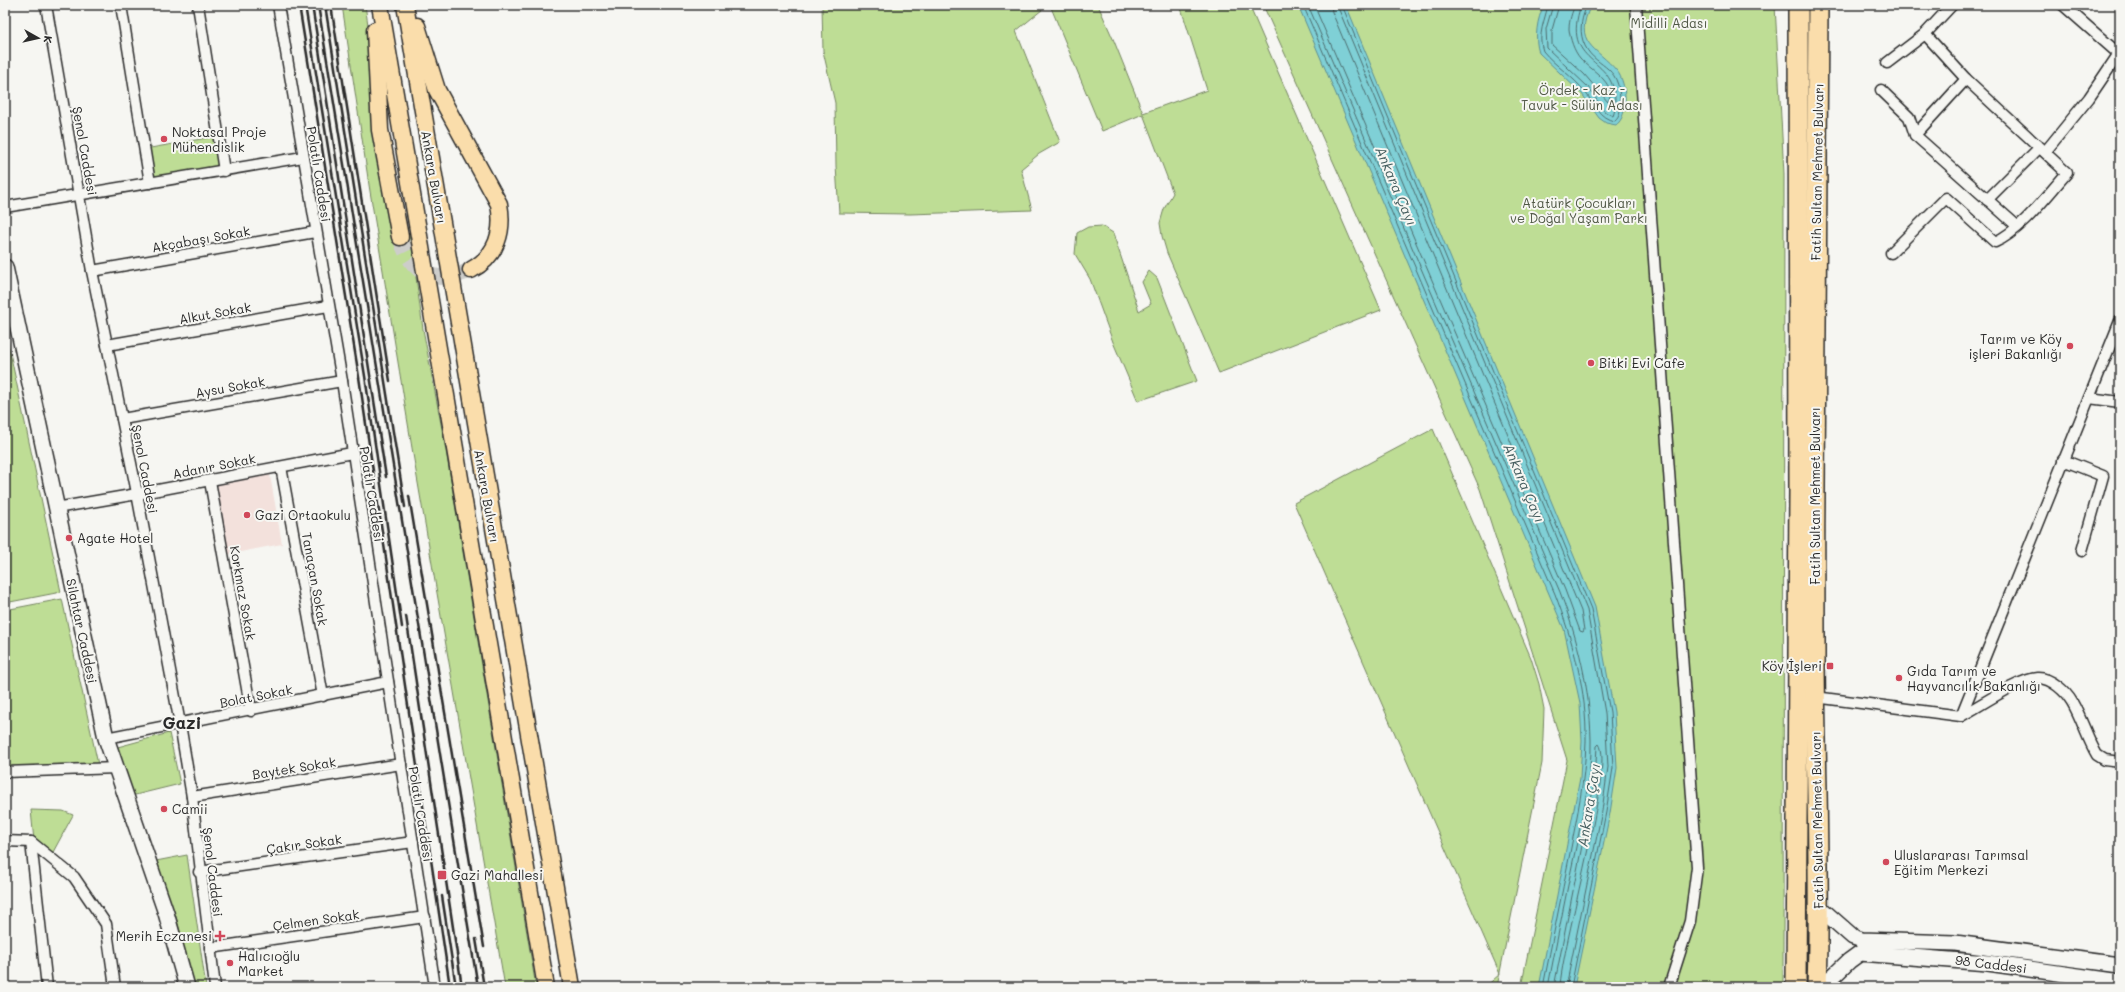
<svg xmlns="http://www.w3.org/2000/svg" width="2125" height="992" viewBox="0 0 2125 992" font-family="Mali,sans-serif">
	<rect width="100%" height="100%" fill="#f6f6f2"/>
	<filter id="ink" filterUnits="userSpaceOnUse"><feTurbulence type="fractalNoise" baseFrequency=".025" numOctaves="2"/><feDisplacementMap in="SourceGraphic" scale="8" xChannelSelector="R" yChannelSelector="G"/><feConvolveMatrix kernelMatrix="1 2 1 2 8 2 1 2 1" color-interpolation-filters="sRGB"/></filter>
	<g filter="url(#ink)">
		<polygon fill="#f3e1dc" points="270,475 282,544 225,555 212,486"/>
		<g fill="#bedd95" stroke="#748460">
			<polygon points="342,5 365,5 400,237 410,233 423,329 445,445 536,987 505,987 413,454 369,185"/>
			<polygon points="822,5 1048,5 1016,31 1060,142 1039,154 1021,169 1032,210 910,214 839,213 836,166 835,103 823,51"/>
			<polygon points="1050,5 1098,5 1114,41 1143,113 1207,90 1180,5 1249,5 1381,310 1219,373 1167,253 1162,236 1160,223 1164,209 1173,193 1143,114 1102,131"/>
			<polygon points="1263,5 1775,5 1784,174 1783,987 1521,987 1567,760 1480,489"/>
			<polygon points="218,136 224,171 150,183 145,149"/>
			<polygon points="1102,226 1113,233 1139,311 1151,304 1142,282 1149,271 1157,278 1197,381 1138,401 1113,342 1090,279 1075,254 1077,233 1088,227"/>
			<polygon points="5,329 61,592 5,603"/>
			<polygon points="1433,429 1531,658 1539,684 1544,709 1542,763 1497,987 1485,987 1500,974 1294,503"/>
			<polygon points="62,599 99,769 5,772 5,610"/>
			<polygon points="169,733 180,784 131,796 114,748"/>
			<polygon points="31,810 63,811 73,815 52,854 34,841"/>
			<polygon points="187,855 206,987 194,987 177,920 156,861"/>
		</g>
		<g fill="#7fd0d6" stroke="#5d8e92">
			<polygon points="1298,5 1346,5 1595,607 1614,712 1617,768 1610,813 1574,987 1539,987 1580,778 1582,741 1580,703 1564,629"/>
			<path d="M1544,5H1591C1572,44 1597,47 1617,71C1627,83 1629,116 1616,125L1606,123L1599,118L1582,94L1539,53C1534,38 1537,19 1544,5Z"/>
		</g>
		<g fill="none" stroke-linecap="round" stroke-linejoin="round">
			<g stroke="#4d6d6f" stroke-width="1">
				<path d="M1303,5L1555,594C1573,641 1587,691 1586,742C1585,780 1577,816 1570,853C1561,898 1552,942 1543,987"/>
				<path d="M1308,5L1560,592C1578,640 1590,688 1591,740C1592,776 1583,812 1576,847C1566,894 1557,940 1548,987"/>
				<polyline points="1314,5 1565,590 1580,631 1583,632 1584,630 1581,611 1332,12 1331,5"/>
				<polyline points="1337,5 1587,610 1605,713 1608,767 1602,811 1566,987"/>
				<polyline points="1342,5 1591,609 1610,712 1613,768 1606,812 1571,987"/>
				<path d="M1548,5C1545,20 1537,35 1543,51C1555,66 1573,76 1585,92C1594,103 1599,119 1615,121C1620,117 1620,111 1620,104C1621,60 1593,70 1583,41C1579,28 1582,17 1587,5"/>
				<path d="M1553,5L1546,29L1547,48L1588,87L1605,112L1613,116C1615,112 1615,106 1615,101C1615,54 1560,67 1581,5"/>
				<path d="M1559,5L1552,30V45L1584,74L1608,102C1618,83 1590,70 1580,58C1574,51 1570,39 1569,29C1569,21 1572,12 1575,5"/>
				<path d="M1554,987L1595,780L1597,746L1599,744C1615,764 1561,949 1560,987"/>
			</g>
			<path stroke="#cdcdca" stroke-width="16" stroke-dasharray="16 8" stroke-linecap="butt" d="M400,237C412,275 434,286 471,270"/>
			<defs>
				<g id="street">
					<polyline points="46,5 92,271 136,488 180,724 192,797 215,987"/>
					<polyline points="121,5 150,183"/>
					<polyline points="198,5 224,171"/>
					<polyline points="278,5 342,381 435,987"/>
					<polyline points="1636,5 1697,867 1690,921 1669,987"/>
					<polyline points="2063,5 2120,55"/>
					<polyline points="1887,63 1925,34 1952,5"/>
					<polyline points="1966,79 1915,135 2017,226"/>
					<polyline points="1881,90 1909,117 1915,135"/>
					<polyline points="2045,152 2089,98 2118,55"/>
					<polyline points="1987,200 2040,147"/>
					<polyline points="5,207 303,157"/>
					<path d="M1891,253L1946,198L1995,242C2022,230 2047,195 2067,173L1966,79L1925,34"/>
					<polyline points="92,271 315,232"/>
					<polyline points="107,345 328,306"/>
					<polyline points="2089,398 2120,402"/>
					<polyline points="122,419 342,381"/>
					<polyline points="2063,460 2103,476 2082,551"/>
					<polyline points="281,467 323,696"/>
					<polyline points="210,481 251,711"/>
					<polyline points="56,508 137,494 352,453"/>
					<polyline points="1815,697 1961,716 2120,321"/>
					<path d="M1961,716C1980,706 2018,679 2038,678C2052,678 2066,692 2072,702C2082,719 2087,738 2097,755L2105,760L2120,762"/>
					<polyline points="106,738 388,682"/>
					<polyline points="5,772 117,768"/>
					<polyline points="192,797 401,764"/>
					<polyline points="5,841 31,842 74,877 106,924 115,987"/>
					<polyline points="31,842 47,987"/>
					<polyline points="199,872 413,842"/>
					<polyline points="210,948 425,917"/>
				</g>
				<g id="secondary">
					<polyline points="5,267 106,738 166,913 187,987"/>
					<polyline points="1820,908 1853,937 1862,940 1955,943 2120,965"/>
					<polyline points="1822,987 1849,961 1860,953 1988,963 2120,982"/>
				</g>
				<g id="primary">
					<polyline points="380,5 546,987"/>
					<polyline points="405,5 572,987"/>
					<path d="M417,26L437,90L499,204C504,231 497,256 471,270"/>
					<polyline points="375,30 380,130 400,237"/>
				</g>
				<g id="highway">
					<polyline points="1796,987 1799,489 1798,5"/>
					<path d="M1817,987C1821,873 1815,760 1815,647C1814,433 1816,219 1818,5"/>
				</g>
			</defs>
			<use href="#street" stroke="#2b2b2b" stroke-width="13"/>
			<use href="#secondary" stroke="#2b2b2b" stroke-width="18"/>
			<use href="#primary" stroke="#2b2b2b" stroke-width="19"/>
			<use href="#highway" stroke="#2b2b2b" stroke-width="22"/>
			<use href="#street" stroke="#f6f6f2" stroke-width="10"/>
			<use href="#secondary" stroke="#f6f6f2" stroke-width="15"/>
			<use href="#primary" stroke="#faddab" stroke-width="16"/>
			<use href="#highway" stroke="#faddab" stroke-width="19"/>
			<g stroke="#2b2b2b" stroke-width="2.5">
				<polyline points="299,5 359,377 450,987"/>
				<polyline points="305,5 365,376 402,627"/>
				<polyline points="312,5 386,477"/>
				<polyline points="318,5 478,987"/>
				<polyline points="325,5 405,507"/>
				<polyline points="331,5 390,381"/>
				<polyline points="409,496 484,947"/>
				<polyline points="406,616 462,987"/>
				<polyline points="442,896 456,987"/>
				<polyline points="476,939 484,987"/>
			</g>
		</g>
	</g>
	<g fill="#d1495b" stroke="#f6f6f2" stroke-width="1.5">
		<circle cx="164" cy="139" r="4"/>
		<circle cx="2070" cy="346" r="4"/>
		<circle cx="1591" cy="363" r="4"/>
		<circle cx="247" cy="515" r="4"/>
		<circle cx="69" cy="538" r="4"/>
		<rect x="1826" y="662" width="8" height="8" rx="2"/>
		<circle cx="1899" cy="678" r="4"/>
		<circle cx="164" cy="809" r="4"/>
		<circle cx="1886" cy="862" r="4"/>
		<rect x="437" y="870" width="10" height="10" rx="2"/>
		<path d="M218 930h4v4h4v4h-4v4h-4v-4h-4v-4h4z"/>
		<circle cx="230" cy="963" r="4"/>
	</g>
	<g text-anchor="middle" stroke-width="4" stroke-linejoin="round" paint-order="stroke">
		<g font-size="13" fill="#505846" stroke="#f6f6f2">
			<text x="1669" y="28">Midilli Adası</text>
			<text x="1582" y="95">Ördek - Kaz -<tspan x="1582" dy="15">Tavuk - Sülün Adası</tspan></text>
			<text x="1579" y="208">Atatürk Çocukları<tspan x="1579" dy="15">ve Doğal Yaşam Parkı</tspan></text>
		</g>
		<g font-size="13" fill="#2b2b2b" stroke="#f6f6f2" text-anchor="start">
			<text x="172" y="137">Noktasal Proje<tspan x="172" dy="15">Mühendislik</tspan></text>
			<text x="2062" y="344" text-anchor="end">Tarım ve Köy<tspan x="2062" dy="15">işleri Bakanlığı</tspan></text>
			<text x="1599" y="368">Bitki Evi Cafe</text>
			<text x="255" y="520">Gazi Ortaokulu</text>
			<text x="77" y="543">Agate Hotel</text>
			<text x="1822" y="671" text-anchor="end">Köy İşleri</text>
			<text x="1907" y="676">Gıda Tarım ve<tspan x="1907" dy="15">Hayvancılık Bakanlığı</tspan></text>
			<text x="172" y="814">Camii</text>
			<text x="1894" y="860">Uluslararası Tarımsal<tspan x="1894" dy="15">Eğitim Merkezi</tspan></text>
			<text x="451" y="880">Gazi Mahallesi</text>
			<text x="212" y="941" text-anchor="end">Merih Eczanesi</text>
			<text x="238" y="961">Halıcıoğlu<tspan x="238" dy="15">Market</tspan></text>
		</g>
		<g font-size="13" fill="#2b2b2b" stroke="#f6f6f2">
			<text transform="translate(85 151) rotate(80)" y="5">Şenol Caddesi</text>
			<text transform="translate(1817 172) rotate(-89)" y="5">Fatih Sultan Mehmet Bulvarı</text>
			<text transform="translate(319 174) rotate(81)" y="5">Polatlı Caddesi</text>
			<text transform="translate(434 177) rotate(80)" y="5">Ankara Bulvarı</text>
			<text transform="translate(201 239) rotate(-10)" y="5">Akçabaşı Sokak</text>
			<text transform="translate(215 313) rotate(-10)" y="5">Alkut Sokak</text>
			<text transform="translate(230 387) rotate(-10)" y="5">Aysu Sokak</text>
			<text transform="translate(214 466) rotate(-11)" y="5">Adanır Sokak</text>
			<text transform="translate(145 469) rotate(79)" y="5">Şenol Caddesi</text>
			<text transform="translate(372 494) rotate(81)" y="5">Polatlı Caddesi</text>
			<text transform="translate(487 496) rotate(80)" y="5">Ankara Bulvarı</text>
			<text transform="translate(1815 496) rotate(-90)" y="5">Fatih Sultan Mehmet Bulvarı</text>
			<text transform="translate(315 579) rotate(80)" y="5">Tanaçan Sokak</text>
			<text transform="translate(243 593) rotate(80)" y="5">Korkmaz Sokak</text>
			<text transform="translate(82 631) rotate(78)" y="5">Silahtar Caddesi</text>
			<text transform="translate(256 696) rotate(-11)" y="5">Bolat Sokak</text>
			<text transform="translate(294 768) rotate(-9)" y="5">Baytek Sokak</text>
			<text transform="translate(421 814) rotate(81)" y="5">Polatlı Caddesi</text>
			<text transform="translate(1817 820) rotate(-91)" y="5">Fatih Sultan Mehmet Bulvarı</text>
			<text transform="translate(304 844) rotate(-8)" y="5">Çakır Sokak</text>
			<text transform="translate(213 872) rotate(83)" y="5">Şenol Caddesi</text>
			<text transform="translate(316 920) rotate(-8)" y="5">Çelmen Sokak</text>
			<text transform="translate(1991 964) rotate(7)" y="5">98 Caddesi</text>
		</g>
		<g font-size="14" font-style="italic" fill="#445d5e" stroke="#f6f6f2">
			<text transform="translate(1396 186) rotate(67)" y="5">Ankara Çayı</text>
			<text transform="translate(1524 483) rotate(67)" y="5">Ankara Çayı</text>
			<text transform="translate(1589 805) rotate(-81)" y="5">Ankara Çayı</text>
		</g>
		<g font-size="17" font-weight="bold" fill="#2b2b2b" stroke="#f6f6f2">
			<text x="182" y="729">Gazi</text>
		</g>
	</g>
	<rect width="2125" height="992" fill="none" stroke="#f6f6f2" stroke-width="20"/>
	<rect x="10" y="10" width="2105" height="972" fill="none" stroke="#2b2b2b" stroke-width="1.5" filter="url(#ink)"/>
	<g transform="translate(38 38) rotate(98)" stroke="#f6f6f2" stroke-width="3" paint-order="stroke">
	<path d="M0-3L7 15L0 10L-7 15Z" fill="#2b2b2b"/>
	<text y="-6" font-size="11" font-weight="bold" text-anchor="middle" fill="#2b2b2b">K</text>
	</g>
</svg>
